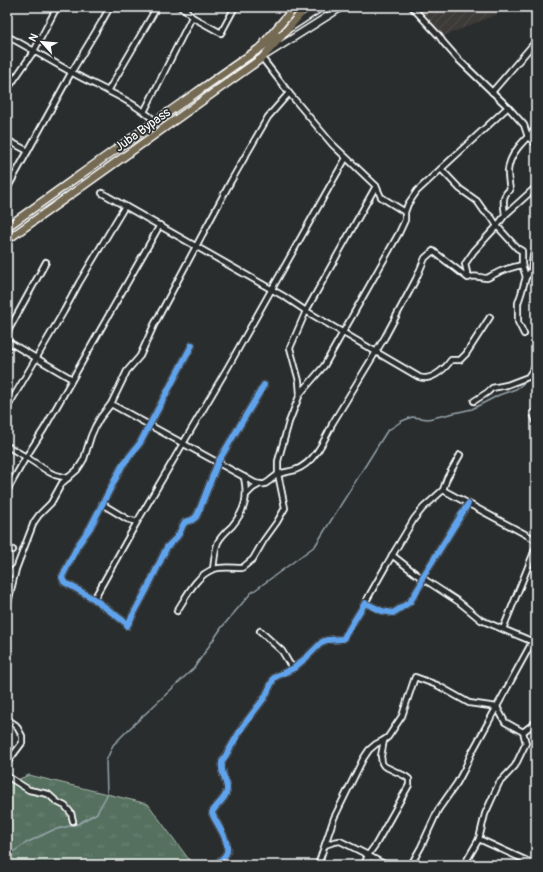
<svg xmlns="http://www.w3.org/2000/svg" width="543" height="872" viewBox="0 0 543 872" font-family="Pangolin,sans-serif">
	<defs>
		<pattern id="industrial-furrows" width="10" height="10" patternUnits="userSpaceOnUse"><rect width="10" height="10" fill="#3e3a39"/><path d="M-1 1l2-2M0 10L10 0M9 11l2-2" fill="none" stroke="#514e4d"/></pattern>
		<pattern id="grass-tufts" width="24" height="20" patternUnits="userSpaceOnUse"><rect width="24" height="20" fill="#55705f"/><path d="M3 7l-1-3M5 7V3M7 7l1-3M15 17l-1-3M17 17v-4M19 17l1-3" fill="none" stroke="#6e8577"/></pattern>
	</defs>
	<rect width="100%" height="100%" fill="#2a2d2e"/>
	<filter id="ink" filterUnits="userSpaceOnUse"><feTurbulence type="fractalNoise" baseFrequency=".025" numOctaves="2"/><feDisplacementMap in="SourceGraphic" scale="8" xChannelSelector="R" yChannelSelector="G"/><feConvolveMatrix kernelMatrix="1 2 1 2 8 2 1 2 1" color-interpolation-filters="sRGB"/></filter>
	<g filter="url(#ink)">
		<polygon fill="url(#industrial-furrows)" points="418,7 514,7 444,36"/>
		<polygon fill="url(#grass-tufts)" stroke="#aab8af" points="29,775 148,804 193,865 7,865 7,784"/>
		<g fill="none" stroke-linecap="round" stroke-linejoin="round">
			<polyline stroke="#95a4ab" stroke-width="1.5" points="7,856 26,843 53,830 78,824 97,813 107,795 106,761 113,745 129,729 194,668 222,627 251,593 315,546 387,431 402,421 412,417 428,419 472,409 499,395 516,389 536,374"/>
			<defs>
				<g id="minor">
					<polyline points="180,7 186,10 192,17 221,33 235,7"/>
					<polyline points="412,7 439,36 443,42 458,59 508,107 524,125 528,137 536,144"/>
					<path d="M7,36C28,47 49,60 71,72C99,88 131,99 155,121"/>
					<polyline points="262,58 289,93 332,144 376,186 381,197 405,212"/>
					<polyline points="7,90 34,51 57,7"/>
					<polyline points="108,91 157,7"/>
					<polyline points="492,92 536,41"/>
					<polyline points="144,112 192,17"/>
					<polyline points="7,140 28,151 7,189"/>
					<polyline points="28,151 71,73 101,23 110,7"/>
					<polyline points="441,169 460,189 470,196 477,201 484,211 492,218 497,226 474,251 465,264 468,277"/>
					<path d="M376,186L306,311L419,377C421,378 424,378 426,378C435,377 446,368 451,360H460L466,354L490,317"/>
					<path d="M102,193L285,297L306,311L290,348L299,381L300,394L289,422L278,461V474L285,508L277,522L264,540L253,559L242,568C233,568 223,566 214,569C197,574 186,597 177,611"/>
					<path d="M505,215C504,206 501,195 510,190C509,184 508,177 508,171C509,154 524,140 536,129"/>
					<polyline points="536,247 533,256 531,271 536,276"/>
					<polyline points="522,265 526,277"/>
					<polyline points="7,333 46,262"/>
					<polyline points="524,334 518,322 518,303 521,294 526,277 531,271"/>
					<polyline points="7,341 72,379"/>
					<polyline points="192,345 140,443 122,466 90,528 78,545 62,577 64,582 94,599 126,623 127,626 147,589 167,547 176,538 179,534 183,525 185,522 192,520 196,517 199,511 218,462 264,385"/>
					<polyline points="300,394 324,366 399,233 405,220 405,212 408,204 417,191 508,107"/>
					<polyline points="474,401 488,392 492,388 507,385 528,377 536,365"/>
					<path d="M111,404L255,483C267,487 268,481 277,475C282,472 289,472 295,470C313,464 323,443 331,427"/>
					<polyline points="7,408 64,311 79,283 125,206"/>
					<polyline points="533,413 536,422"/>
					<path d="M332,424L385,337L416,279L425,258L433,251L468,278C475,274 480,278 487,278C490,277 492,275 495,274C504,269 513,267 522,265V251L517,248L497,226L505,215L536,187"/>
					<polyline points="7,446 26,457 49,472 55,475 68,478"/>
					<polyline points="443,490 536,540"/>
					<polyline points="7,491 26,457 44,429 160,225"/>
					<polyline points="246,495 253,488 260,484"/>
					<polyline points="102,504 127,519 137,522 228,367 331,184 346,158"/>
					<polyline points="7,547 13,550"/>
					<polyline points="392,555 416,574 459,602 481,620 536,643"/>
					<path d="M213,569C214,562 215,549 218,542C222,535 227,531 232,526C246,509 248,497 244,477"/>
					<polyline points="7,576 15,569"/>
					<polyline points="94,599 137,522"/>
					<polyline points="365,603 387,564 414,519 423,508 443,490 447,478 460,455"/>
					<polyline points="7,607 16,569 34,522 39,515 51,503 62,483 77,470 81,464 84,459 91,436 95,427 100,418 111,404 127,371 140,356 154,325 231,181 268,117 289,93"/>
					<polyline points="503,629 536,547"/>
					<polyline points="260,631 282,651 285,656 289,663 294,668"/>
					<polyline points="7,663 8,666 7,681"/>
					<polyline points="7,719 16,725 22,736 22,743 7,763"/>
					<polyline points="7,776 29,790 48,794 57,802 65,806 71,813 73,821"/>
					<polyline points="479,839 536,865"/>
					<polyline points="325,845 334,842 340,841 368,855"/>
					<polyline points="368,860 369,856 386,865"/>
					<path d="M215,865C218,862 224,858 226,854C232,843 216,824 212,813C215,805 227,799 227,789C227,780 220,774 222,762L243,726L265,697L274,678L277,676L294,668L308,656L322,642L327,640L343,639L365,603L382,611L393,613L410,602L421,584L422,578L468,504"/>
					<polyline points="318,865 334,818 363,759 369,750 376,744 384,740 388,737 402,716 415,677 437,685 469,703 497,707 505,722 523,732 536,722"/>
					<polyline points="364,865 368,855 376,844 409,785 409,779 405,776 384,766 382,763 381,756 384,740"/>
					<polyline points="410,865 412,863 421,847 438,810 457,783 465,768 471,754 536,635"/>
					<polyline points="464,865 479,839 485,814 499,783 515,766 526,743 523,732"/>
				</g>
				<g id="secondary">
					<polyline points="290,28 322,7"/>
					<polyline points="266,55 342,7"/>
				</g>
				<g id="primary">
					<polyline points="265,42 295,7"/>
					<path d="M7,227C69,183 131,138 193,95C221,75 249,55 278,36"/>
					<polyline points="7,240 262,58 286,31 306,7"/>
				</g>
			</defs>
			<use href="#minor" stroke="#fff" stroke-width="8"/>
			<use href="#secondary" stroke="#fff" stroke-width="9"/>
			<use href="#primary" stroke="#fff" stroke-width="10"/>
			<use href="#minor" stroke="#2a2d2e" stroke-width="4.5"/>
			<use href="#secondary" stroke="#2a2d2e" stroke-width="6"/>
			<use href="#primary" stroke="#746b52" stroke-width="7"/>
			<defs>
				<g id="cycleway">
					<polyline points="192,345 140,443 122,466 90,528 78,545 62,577 64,582 94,599 126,623 127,626 147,589 167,547 176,538 179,534 183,525 185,522 192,520 196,517 199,511 218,462 264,385"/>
					<path d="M215,865C218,862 224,858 226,854C232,843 216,824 212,813C215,805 227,799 227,789C227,780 220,774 222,762L243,726L265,697L274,678L277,676L294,668L308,656L322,642L327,640L343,639L365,603L382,611L393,613L410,602L421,584L422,578L468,504"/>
				</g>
			</defs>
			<use href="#cycleway" stroke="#2a2d2e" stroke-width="8"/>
			<use href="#cycleway" stroke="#60a3ed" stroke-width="6"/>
		</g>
	</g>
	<g text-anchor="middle" stroke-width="3.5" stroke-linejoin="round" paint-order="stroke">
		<g font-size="13" fill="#fff" stroke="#2a2d2e">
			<text transform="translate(142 129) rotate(-36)" y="5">Juba Bypass</text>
		</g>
	</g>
	<rect width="543" height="872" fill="none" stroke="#2a2d2e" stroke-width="24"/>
	<rect x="12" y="12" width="519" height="848" fill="none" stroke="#fff" stroke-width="1.5" filter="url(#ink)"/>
	<g transform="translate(42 42) rotate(297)" stroke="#2a2d2e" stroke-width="3" paint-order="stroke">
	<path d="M0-3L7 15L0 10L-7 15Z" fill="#ffffff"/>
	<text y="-6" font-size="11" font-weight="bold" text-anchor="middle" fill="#ffffff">N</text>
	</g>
</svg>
